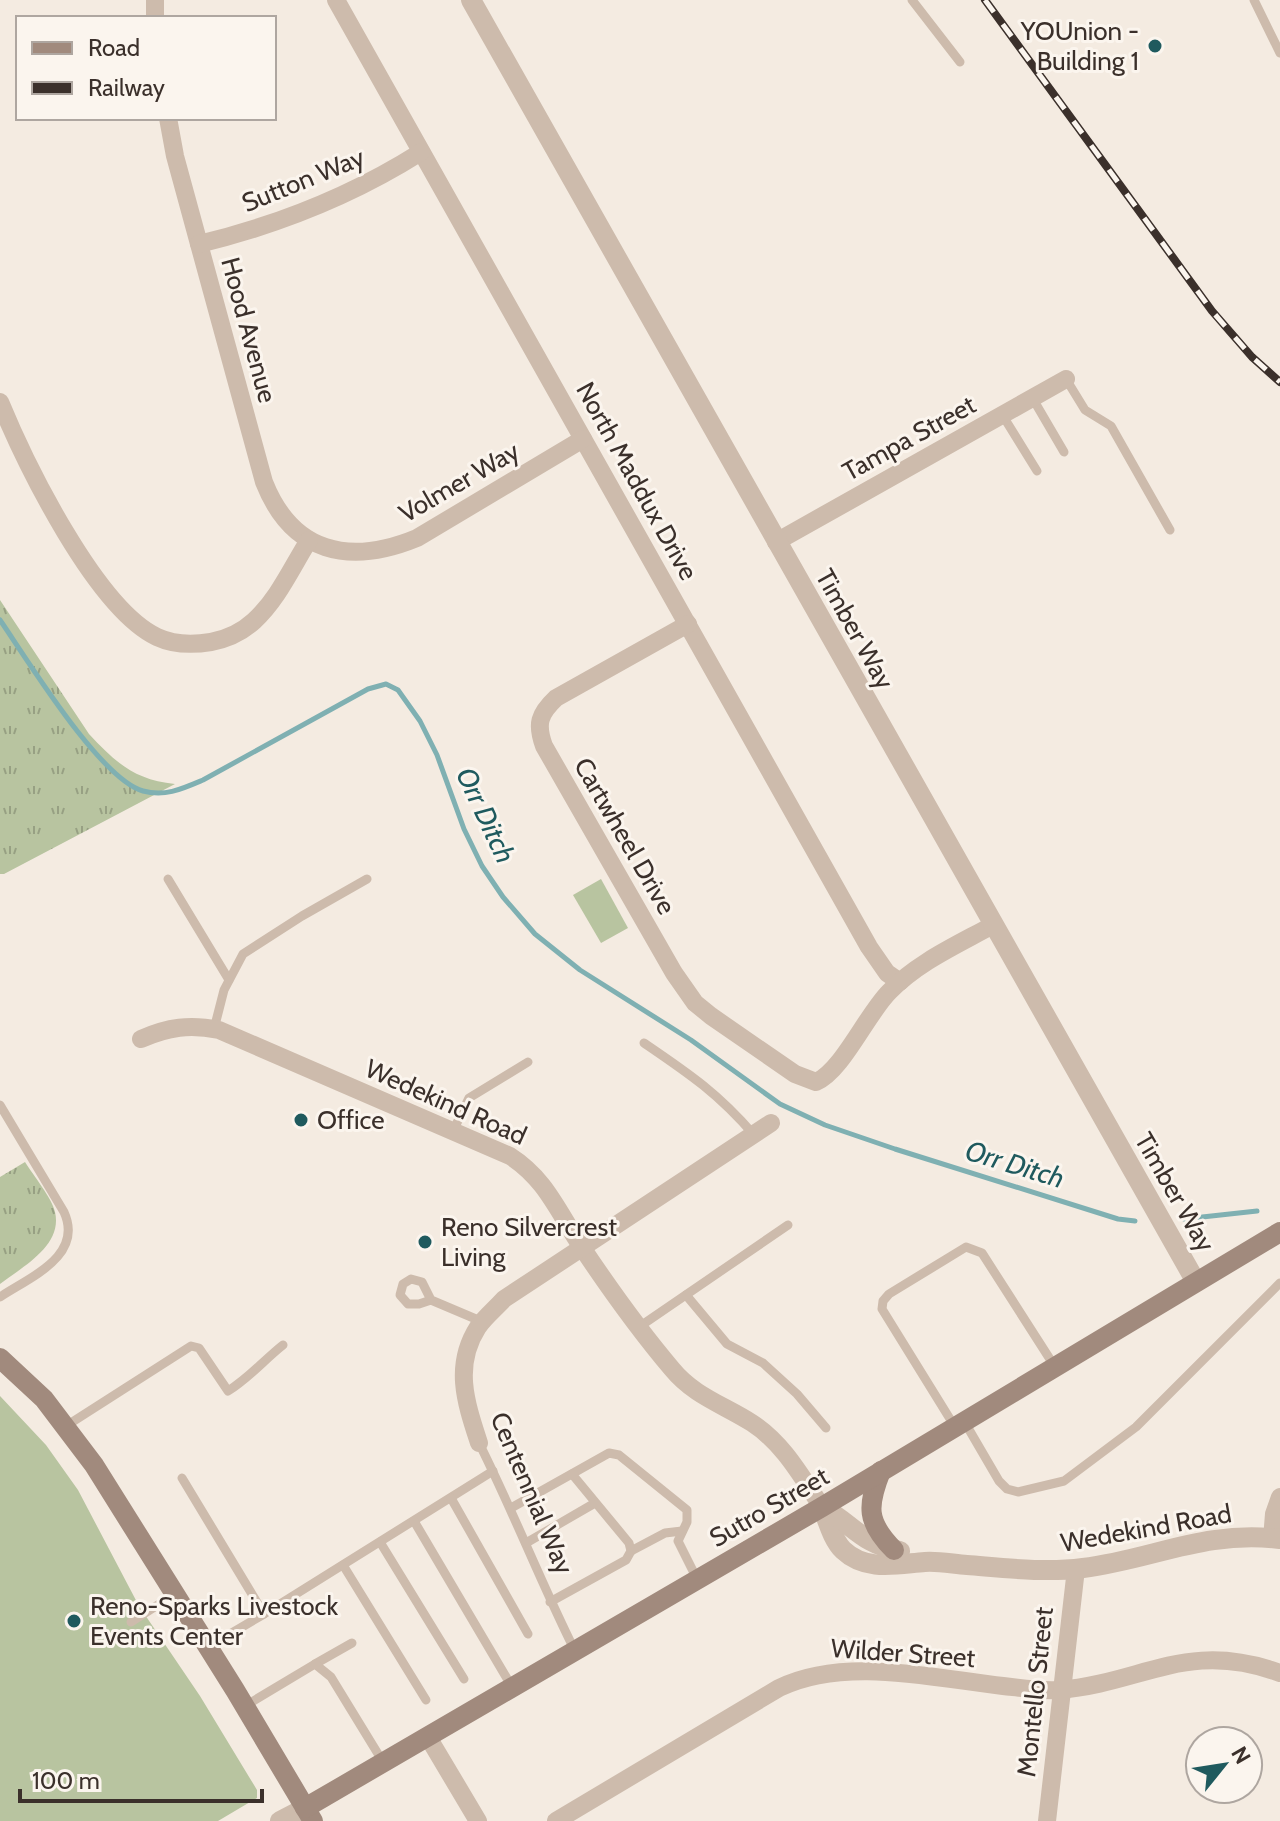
<svg xmlns="http://www.w3.org/2000/svg" width="1280" height="1821" viewBox="0 0 1280 1821" font-family="Cabin,sans-serif">
	<defs>
		<pattern id="grass-tufts" width="24" height="20" patternUnits="userSpaceOnUse" patternTransform="scale(2)"><rect width="24" height="20" fill="#b8c4a0"/><path d="M3 7l-1-3M5 7V3M7 7l1-3M15 17l-1-3M17 17v-4M19 17l1-3" fill="none" stroke="#97a083"/></pattern>
	</defs>
	<rect width="100%" height="100%" fill="#f4ebe1"/>
	<g fill="url(#grass-tufts)">
		<path d="M0,600L89,734C116,763 135,780 175,784L4,874H0Z"/>
		<path d="M25,1162C33,1175 52,1198 55,1212C63,1246 22,1267 0,1284V1177Z"/>
	</g>
	<g fill="#b8c4a0">
		<polygon points="601,879 628,928 601,943 573,895"/>
		<polygon points="0,1396 46,1445 78,1490 139,1606 200,1696 257,1790 257,1798 218,1821 0,1821"/>
	</g>
	<g fill="none" stroke-linecap="round" stroke-linejoin="round">
		<g stroke="#7fb0b2" stroke-width="5">
			<path d="M0,620C27,659 100,779 143,791C165,797 182,789 203,780L368,689L386,684L398,690L420,721L437,755L464,829L482,866L503,897L535,934L580,970L691,1040L780,1104L825,1125L895,1149L1118,1219L1135,1221"/>
			<polyline points="1184,1219 1257,1211"/>
		</g>
		<g stroke="#cdbbac" stroke-width="9">
			<polyline points="912,0 960,62"/>
			<polyline points="1254,0 1280,53"/>
			<polyline points="1066,379 1085,410 1111,426 1170,530"/>
			<polyline points="1033,399 1064,452"/>
			<polyline points="1003,416 1037,471"/>
			<polyline points="168,879 229,980"/>
			<polyline points="214,1029 224,990 243,954 302,916 367,879"/>
			<path d="M644,1043C688,1073 718,1093 754,1135"/>
			<path d="M0,1105L64,1212C84,1256 30,1277 0,1297"/>
			<polyline points="453,1131 469,1098 528,1062"/>
			<polyline points="686,1295 727,1344 763,1363 797,1394 826,1428"/>
			<polyline points="431,1300 422,1282 411,1279 403,1284 400,1295 408,1304 419,1304 431,1300 483,1322"/>
			<polyline points="639,1327 788,1225"/>
			<polyline points="964,1421 999,1481 1007,1489 1018,1492 1064,1481 1136,1427 1280,1283"/>
			<path d="M66,1426L191,1346L199,1348L228,1391C249,1378 264,1360 283,1345"/>
			<polyline points="955,1427 882,1309 883,1301 889,1294 966,1247 982,1253 1055,1367"/>
			<path d="M479,1443C513,1511 541,1583 575,1651"/>
			<polyline points="182,1478 264,1614 493,1471"/>
			<polyline points="451,1498 528,1634"/>
			<polyline points="511,1508 609,1453 619,1455 687,1510 687,1522 678,1541 697,1579"/>
			<polyline points="414,1521 512,1687"/>
			<polyline points="380,1542 464,1679"/>
			<polyline points="526,1543 595,1503"/>
			<polyline points="631,1551 665,1533 682,1531"/>
			<polyline points="343,1565 426,1700"/>
			<polyline points="550,1602 626,1560 631,1551 629,1543 572,1474"/>
			<polyline points="131,1622 175,1594"/>
			<polyline points="208,1647 264,1614"/>
			<polyline points="315,1664 352,1643"/>
			<polyline points="245,1706 315,1664 331,1677 383,1762"/>
		</g>
		<g stroke="#cdbbac" stroke-width="18">
			<polyline points="155,0 155,18"/>
			<polyline points="336,0 869,947 887,973 900,982"/>
			<path d="M168,118L175,156L264,482C292,553 349,566 417,538L583,439"/>
			<path d="M199,244C278,225 353,195 421,152"/>
			<path d="M0,402C26,465 96,608 157,637C174,645 193,645 211,642C227,639 242,632 254,621C278,599 292,567 309,540"/>
			<polyline points="776,542 1066,379"/>
			<path d="M688,624L556,698C539,714 536,724 544,746L674,973L695,1003L711,1016L795,1074L816,1082C842,1071 867,1014 889,992C918,962 957,945 993,925"/>
			<path d="M141,1039C168,1027 190,1024 219,1030L510,1156C546,1179 558,1212 581,1246C609,1288 639,1330 672,1369C694,1396 724,1405 752,1423C783,1443 801,1476 822,1507"/>
			<path d="M479,1443C466,1403 453,1366 478,1327C485,1317 496,1308 504,1299L771,1123"/>
			<polyline points="1272,1539 1274,1514 1280,1497"/>
			<polyline points="428,1737 478,1821"/>
			<path d="M556,1821L779,1688C844,1656 933,1678 1003,1686C1021,1688 1040,1691 1058,1690C1144,1683 1187,1639 1280,1673"/>
			<polyline points="1047,1821 1076,1569"/>
		</g>
		<g stroke="#cdbbac" stroke-width="20">
			<polyline points="471,0 1196,1282"/>
			<path d="M822,1507C828,1521 832,1539 843,1550C866,1572 897,1564 925,1562C938,1561 953,1564 967,1565C1005,1568 1045,1573 1083,1568C1154,1559 1204,1530 1280,1539"/>
			<path d="M822,1507C853,1524 861,1544 900,1551"/>
			<polyline points="280,1821 305,1808"/>
		</g>
		<g stroke="#a18a7d" stroke-width="20">
			<polyline points="0,1358 44,1399 94,1465 235,1690 313,1821"/>
			<path d="M881,1471C867,1506 866,1522 894,1550"/>
			<polyline points="305,1808 822,1507 1280,1232"/>
		</g>
		<defs>
			<polyline id="rail" points="985,0 1212,311 1252,357 1280,382"/>
		</defs>
		<use href="#rail" stroke="#3b302b" stroke-width="8"/>
		<use href="#rail" stroke="#fbf5ee" stroke-width="5" stroke-dasharray="15" stroke-linecap="butt"/>
	</g>
	<g fill="#1f5a5e" stroke="#fbf5ee" stroke-width="3">
		<circle cx="1155" cy="46" r="8"/>
		<circle cx="301" cy="1120" r="8"/>
		<circle cx="425" cy="1242" r="8"/>
		<circle cx="74" cy="1621" r="8"/>
	</g>
	<g text-anchor="middle" stroke-width="6" stroke-linejoin="round" paint-order="stroke">
		<g font-size="26" fill="#3b302b" stroke="#fbf5ee" text-anchor="start">
			<text x="1139" y="40" text-anchor="end">YOUnion -<tspan x="1139" dy="30">Building 1</tspan></text>
			<text x="317" y="1129">Office</text>
			<text x="441" y="1236">Reno Silvercrest<tspan x="441" dy="30">Living</tspan></text>
			<text x="90" y="1615">Reno-Sparks Livestock<tspan x="90" dy="30">Events Center</tspan></text>
		</g>
		<g font-size="26" fill="#3b302b" stroke="#fbf5ee">
			<text transform="translate(303 180) rotate(-22)" y="9">Sutton Way</text>
			<text transform="translate(249 330) rotate(75)" y="9">Hood Avenue</text>
			<text transform="translate(909 438) rotate(-29)" y="9">Tampa Street</text>
			<text transform="translate(637 481) rotate(61)" y="9">North Maddux Drive</text>
			<text transform="translate(459 482) rotate(-30)" y="9">Volmer Way</text>
			<text transform="translate(855 629) rotate(61)" y="9">Timber Way</text>
			<text transform="translate(625 836) rotate(60)" y="9">Cartwheel Drive</text>
			<text transform="translate(446 1102) rotate(24)" y="9">Wedekind Road</text>
			<text transform="translate(1175 1192) rotate(60)" y="9">Timber Way</text>
			<text transform="translate(532 1493) rotate(67)" y="9">Centennial Way</text>
			<text transform="translate(769 1507) rotate(-30)" y="9">Sutro Street</text>
			<text transform="translate(1146 1528) rotate(-10)" y="9">Wedekind Road</text>
			<text transform="translate(903 1653) rotate(4)" y="9">Wilder Street</text>
			<text transform="translate(1035 1692) rotate(-84)" y="9">Montello Street</text>
		</g>
		<g font-size="28" font-style="italic" fill="#1f5a5e" stroke="#fbf5ee">
			<text transform="translate(486 815) rotate(65)" y="10">Orr Ditch</text>
			<text transform="translate(1015 1164) rotate(17)" y="10">Orr Ditch</text>
		</g>
	</g>
	<rect x="16" y="16" width="260" height="104" fill="#fbf5ee" stroke="#aea6a0" stroke-width="2"/>
	<rect x="32" y="42" width="40" height="12" fill="#a18a7d" stroke="#aea6a0" stroke-width="2"/>
	<text x="88" y="56" font-size="24" fill="#3b302b">Road</text>
	<rect x="32" y="82" width="40" height="12" fill="#3b302b" stroke="#aea6a0" stroke-width="2"/>
	<text x="88" y="96" font-size="24" fill="#3b302b">Railway</text>
	<g transform="translate(1224 1765) rotate(60)"><circle r="38" fill="#fbf5ee" stroke="#aea6a0" stroke-width="2"/>
	<path d="M0-6L14 30L0 20L-14 30Z" fill="#1f5a5e"/>
	<text y="-12" font-size="22" font-weight="bold" text-anchor="middle" fill="#3b302b">N</text>
	</g>
	<path d="M20 1789v12h242v-12" fill="none" stroke="#3b302b" stroke-width="4"/>
	<text x="32" y="1789" font-size="24" fill="#3b302b" stroke="#fbf5ee" stroke-width="6" paint-order="stroke">100 m</text>
</svg>
